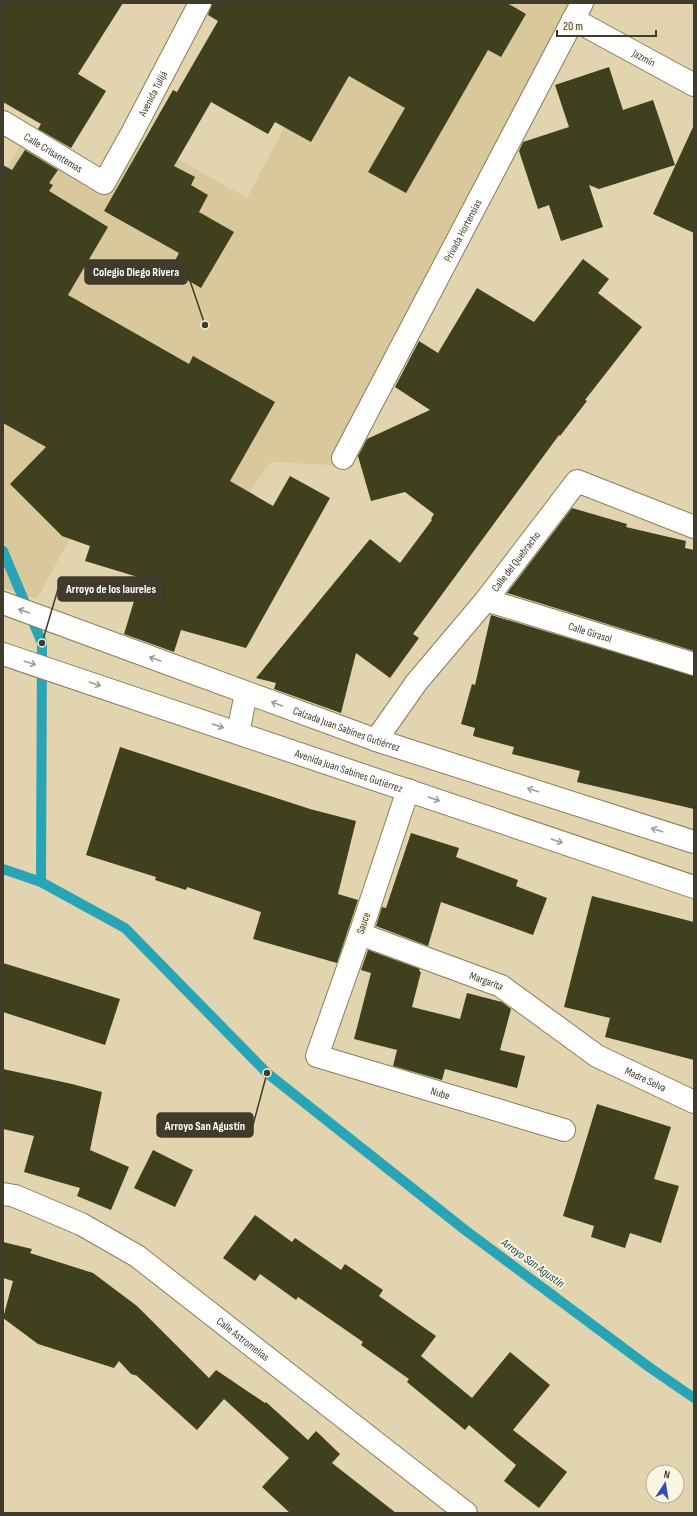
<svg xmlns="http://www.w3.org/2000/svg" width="697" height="1516" viewBox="0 0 697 1516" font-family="'Sofia Sans Condensed',sans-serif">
	<rect width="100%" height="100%" fill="#e2d4ae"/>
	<polygon fill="#d9c89b" points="350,3 579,3 333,465 271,462 219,534 117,451 37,599 3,588 3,175 26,136 104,182 132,133 247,198"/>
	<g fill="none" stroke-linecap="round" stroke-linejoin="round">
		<g stroke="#27a4b6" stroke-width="10">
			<polyline points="3,551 42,643 41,882"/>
			<polyline points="3,869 41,882 125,928 267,1073 465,1230 649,1367 694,1398"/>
		</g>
	</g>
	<g fill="#3f401e">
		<polygon points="3,3 123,3 78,74 106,91 71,148 38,129 41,124 3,102"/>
		<polygon points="212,3 507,3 526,14 501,57 488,50 406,193 368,172 405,108 349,76 311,142 275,122 268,134 211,102 174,166 195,177 191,185 208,195 199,212 234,232 201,288 170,270 179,253 104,211 173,90 177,92 218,21 208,15"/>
		<polygon points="609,67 623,110 653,100 675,165 599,189 589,185 603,227 561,241 549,205 538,209 519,151 523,142 569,127 555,85"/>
		<polygon points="694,125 694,233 653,214"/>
		<polygon points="25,150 58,170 49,183 53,185 49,191 108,227 68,295 189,364 193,356 275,402 230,481 273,506 290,476 330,498 246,648 181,630 174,652 124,634 141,578 85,561 90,546 62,536 10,484 46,447 3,423 3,165 12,170"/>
		<polygon points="583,259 609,279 598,293 642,327 585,400 587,401 560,436 559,435 413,634 419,638 390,678 356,653 341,713 274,689 276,683 256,678 370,539 400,563 432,520 431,519 434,514 405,492 371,501 358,456 367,439 430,410 395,387 419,341 438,353 477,288 534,322"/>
		<polygon points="572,508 627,524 626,527 686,541 685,548 694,550 694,651 507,593"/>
		<polygon points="491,615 694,676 694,809 577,782 580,771 512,754 514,747 473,736 475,728 461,724 472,684 475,685"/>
		<polygon points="120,747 310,809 356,821 338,894 358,900 337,963 253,939 261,912 187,887 186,890 155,880 156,877 86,855"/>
		<polygon points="411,833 459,848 456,857 518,880 516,886 547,898 533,935 441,902 428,946 376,926 382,907 386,908"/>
		<polygon points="592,896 694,922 694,1060 605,1037 610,1018 564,1007"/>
		<polygon points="368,950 420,969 419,971 421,972 412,1007 460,1019 467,993 502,1002 511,1009 500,1050 525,1056 517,1088 445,1069 442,1080 393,1066 397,1050 354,1039 371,973 361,970"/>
		<polygon points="3,963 120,999 105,1045 3,1012"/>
		<polygon points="3,1069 72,1084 102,1092 90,1150 129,1167 111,1210 77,1196 80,1188 24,1172 34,1136 3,1129"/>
		<polygon points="597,1104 671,1127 654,1179 679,1186 661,1243 630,1233 625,1248 591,1237 594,1226 563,1216"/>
		<polygon points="153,1150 193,1170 175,1207 134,1188"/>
		<polygon points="255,1215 292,1242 295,1238 341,1270 345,1264 383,1290 379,1296 436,1336 421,1356 472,1398 510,1352 550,1385 513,1430 567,1472 539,1508 504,1481 516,1465 469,1425 465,1430 407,1382 409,1379 361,1345 363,1342 298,1297 296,1300 260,1274 255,1281 223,1258"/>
		<polygon points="3,1242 32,1249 30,1253 93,1273 137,1306 209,1378 216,1370 265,1403 266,1402 308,1440 316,1431 340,1454 332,1463 396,1513 290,1513 262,1487 289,1458 224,1399 197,1430 137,1376 138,1376 131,1374 119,1361 114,1368 38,1344 3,1318 13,1281 3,1278"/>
	</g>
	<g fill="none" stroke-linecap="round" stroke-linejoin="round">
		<defs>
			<g id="street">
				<path id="s1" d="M573,19L694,85"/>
				<path id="s2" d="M3,122L104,183L132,133L200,3"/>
				<path id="s3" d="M343,458L582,3"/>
				<path id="s4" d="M486,600L694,664"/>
				<path id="s5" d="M376,740L416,683L486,600L577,481L694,527"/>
				<path id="s6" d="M408,790L360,934L317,1056L564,1130"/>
				<path id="s7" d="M360,934L501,986L597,1056L694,1102"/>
				<path id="s8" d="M3,1194L15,1196L81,1224L137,1256L466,1513"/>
			</g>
			<g id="secondary">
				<path id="s9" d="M3,603L376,740L694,842"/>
				<path id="s10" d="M3,654L694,887"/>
				<polyline points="238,733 246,693"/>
			</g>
		</defs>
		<use href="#street" stroke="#8a7d5a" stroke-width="24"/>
		<use href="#secondary" stroke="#8a7d5a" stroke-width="24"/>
		<use href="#street" stroke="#fff" stroke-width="22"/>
		<use href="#secondary" stroke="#fff" stroke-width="22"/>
	</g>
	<defs><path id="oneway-shaft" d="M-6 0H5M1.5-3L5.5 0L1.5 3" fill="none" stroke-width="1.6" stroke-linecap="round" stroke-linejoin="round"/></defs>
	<g stroke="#a09d95">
		<use href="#oneway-shaft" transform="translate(24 611) rotate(-161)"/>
		<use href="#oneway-shaft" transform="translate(155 659) rotate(-160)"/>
		<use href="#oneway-shaft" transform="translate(30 663) rotate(18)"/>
		<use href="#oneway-shaft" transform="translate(95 684) rotate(19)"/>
		<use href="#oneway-shaft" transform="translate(277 704) rotate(-160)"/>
		<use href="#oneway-shaft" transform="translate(218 726) rotate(19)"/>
		<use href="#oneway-shaft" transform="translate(533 790) rotate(-162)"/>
		<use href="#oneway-shaft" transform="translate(434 799) rotate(19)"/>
		<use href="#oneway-shaft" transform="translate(657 830) rotate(-162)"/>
		<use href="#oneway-shaft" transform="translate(557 841) rotate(19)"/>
	</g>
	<g text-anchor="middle" stroke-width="4" stroke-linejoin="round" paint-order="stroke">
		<g font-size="11" fill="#403b2b" stroke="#fcf5e2">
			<text dy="4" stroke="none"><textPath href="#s1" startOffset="81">Jazmín</textPath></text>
			<text dy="4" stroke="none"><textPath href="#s2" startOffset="220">Avenida Tulijá</textPath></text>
			<text dy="4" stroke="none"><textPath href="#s2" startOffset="59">Calle Crisantemas</textPath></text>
			<text dy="4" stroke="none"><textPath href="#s3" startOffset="257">Privada Hortensias</textPath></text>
			<text dy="4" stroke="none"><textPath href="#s5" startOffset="227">Calle del Quebracho</textPath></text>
			<text dy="4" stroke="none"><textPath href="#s4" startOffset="109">Calle Girasol</textPath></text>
			<text dy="4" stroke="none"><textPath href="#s9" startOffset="366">Calzada Juan Sabines Gutiérrez</textPath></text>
			<text dy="4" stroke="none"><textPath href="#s10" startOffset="365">Avenida Juan Sabines Gutiérrez</textPath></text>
			<text transform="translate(363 923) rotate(-71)" y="4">Sauce</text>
			<text dy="4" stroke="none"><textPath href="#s7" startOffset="135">Margarita</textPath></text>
			<text dy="4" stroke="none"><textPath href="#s7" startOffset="323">Madre Selva</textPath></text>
			<text dy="4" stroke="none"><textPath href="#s6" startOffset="410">Nube</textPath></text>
			<text dy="4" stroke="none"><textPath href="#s8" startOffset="283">Calle Astromelias</textPath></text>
		</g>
		<g font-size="12" font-style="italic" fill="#11454d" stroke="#fcf5e2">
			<text transform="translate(533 1263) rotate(36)" y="4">Arroyo San Agustín</text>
		</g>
	</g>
	<path fill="none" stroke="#403b2b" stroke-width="1.5" d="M205 325L187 272M42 643L58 589M267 1073L253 1125"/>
	<g fill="#403b2b" stroke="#fcf5e2" stroke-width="1.5">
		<circle cx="205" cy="325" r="4"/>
		<circle cx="42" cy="643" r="4"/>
		<circle cx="267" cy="1073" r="4"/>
	</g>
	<g fill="#403b2b" stroke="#403b2b" stroke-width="1.5">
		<rect x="85" y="260" width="102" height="24" rx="4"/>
		<rect x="58" y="577" width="106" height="24" rx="4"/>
		<rect x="157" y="1113" width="96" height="24" rx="4"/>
	</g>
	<g font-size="12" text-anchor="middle" font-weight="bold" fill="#fff">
		<text x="136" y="276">Colegio Diego Rivera</text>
		<text x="111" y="593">Arroyo de los laureles</text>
		<text x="205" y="1130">Arroyo San Agustín</text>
	</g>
	<rect width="697" height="1516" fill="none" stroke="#403b2b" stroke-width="8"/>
	<g transform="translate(665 1484) rotate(12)"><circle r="19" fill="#fcf5e2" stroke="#b1ab99"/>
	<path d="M0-3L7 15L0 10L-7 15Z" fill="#364abc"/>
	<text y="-6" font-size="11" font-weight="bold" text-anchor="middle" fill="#403b2b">N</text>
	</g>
	<path d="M557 30v6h99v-6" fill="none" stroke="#403b2b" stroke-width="2"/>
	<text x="563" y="30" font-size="12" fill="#403b2b" stroke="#fcf5e2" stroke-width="3" paint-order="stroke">20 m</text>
</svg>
